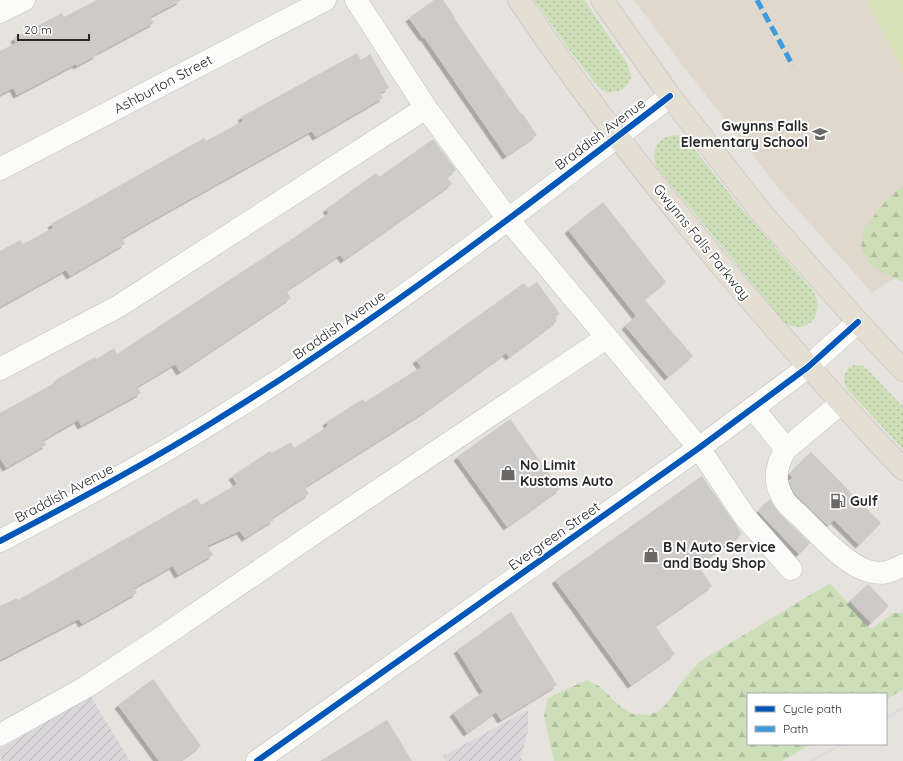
<svg xmlns="http://www.w3.org/2000/svg" width="903" height="761" viewBox="0 0 903 761" font-family="Quicksand,sans-serif">
	<defs>
		<pattern id="industrial-furrows" width="10" height="10" patternUnits="userSpaceOnUse"><rect width="10" height="10" fill="#d9d7d9"/><path d="M-1 1l2-2M0 10L10 0M9 11l2-2" fill="none" stroke="#bab9ba"/></pattern>
		<pattern id="grass-dots" width="8" height="8" patternUnits="userSpaceOnUse"><rect width="8" height="8" fill="#ccdfb9"/><path d="M2 2h.1M6 6h.1" fill="none" stroke="#afbf9f" stroke-width="1.8" stroke-linecap="round"/></pattern>
		<pattern id="forest-firs" width="22" height="20" patternUnits="userSpaceOnUse"><rect width="22" height="20" fill="#ccdfb9"/><path d="M5 1l3.5 6h-7zM16 11l3.5 6h-7z" fill="#afbf9f"/></pattern>
		<filter id="shadow"><feDropShadow dx="-3.5" dy="3.5" stdDeviation="0" flood-color="#0004"/></filter>
	</defs>
	<rect width="100%" height="100%" fill="#e6e2de"/>
	<g fill="url(#industrial-furrows)">
		<polygon points="90,695 130,761 1,761 0,750"/>
		<polygon points="528,710 528,730 521,758 523,761 446,761 443,756"/>
	</g>
	<polygon fill="#e0d8cc" points="634,0 903,0 903,272 872,293 780,190 693,79"/>
	<g fill="url(#grass-dots)">
		<polygon points="534,0 584,0 627,63 631,77 629,83 623,89 618,91 608,93 601,89 595,83 571,52"/>
		<path d="M675,135L680,136L691,145L740,207L813,291C827,313 806,338 784,322L658,169C649,153 656,137 675,135Z"/>
		<path d="M854,365L863,366L868,370L903,407V449L848,390C842,381 843,370 854,365Z"/>
	</g>
	<g fill="url(#forest-firs)">
		<polygon points="903,185 903,282 873,268 861,250 863,230 888,198"/>
		<polygon points="830,583 871,629 893,613 903,613 903,689 886,700 886,694 748,694 748,744 812,744 782,761 554,761 544,716 548,698 587,680 599,686 621,707 632,714 649,715 659,711 669,701 681,683 699,662"/>
	</g>
	<polygon fill="#d7e3b6" points="867,0 903,0 903,71"/>
	<g fill="#cdcac7" filter="url(#shadow)">
		<polygon points="97,0 182,0 150,17 154,23 96,54 97,55 77,66 76,64 17,95 13,88 0,95 0,51 16,43 14,38 62,13 64,17"/>
		<polygon points="434,0 443,0 455,17 454,18 521,114 522,113 537,135 506,156 424,37 423,38 409,18"/>
		<polygon points="357,53 361,60 370,54 389,88 380,93 383,98 316,137 312,131 160,216 122,238 125,244 70,276 66,270 0,307 0,251 20,240 23,244 53,228 51,224 204,138 206,141 243,121 241,117"/>
		<polygon points="433,139 456,170 447,177 452,184 344,260 340,255 286,291 291,298 180,372 175,364 137,387 141,393 81,426 78,420 43,440 46,445 6,468 0,458 0,413 58,381 57,379 95,357 96,359 114,348 117,354 298,235 329,213 326,209 376,173 379,177"/>
		<polygon points="603,202 666,282 644,299 693,356 668,377 625,326 636,316 568,230"/>
		<polygon points="537,282 560,314 555,317 557,321 509,357 506,353 426,411 305,487 309,494 272,518 274,520 245,538 240,531 207,546 213,555 178,575 173,566 134,588 137,593 82,624 79,619 0,660 0,606 17,598 18,600 197,498 201,505 237,484 232,476 270,451 272,453 291,442 294,448 328,426 326,422 363,399 365,402 421,367 416,360 524,283 528,288"/>
		<polygon points="510,419 560,489 507,527 457,457"/>
		<polygon points="811,452 881,523 859,545 834,520 828,526 794,493 789,481 793,478 789,474"/>
		<polygon points="702,476 742,534 698,565 712,586 655,626 675,654 631,685 555,580"/>
		<polygon points="770,499 779,513 810,543 799,554 758,511"/>
		<polygon points="868,584 889,606 871,623 850,601"/>
		<polygon points="511,612 557,685 501,720 496,712 467,733 453,713 483,692 457,650"/>
		<polygon points="153,679 201,746 180,761 159,761 118,705"/>
		<polygon points="387,720 412,761 320,761"/>
	</g>
	<g fill="none" stroke-linecap="round" stroke-linejoin="round">
		<defs>
			<g id="minor">
				<polyline points="356,0 426,108 508,219 699,448 745,517 791,569"/>
				<polyline points="0,12 24,0"/>
				<polyline points="0,169 325,0"/>
				<polyline points="0,369 119,306 426,108"/>
				<path d="M753,408L786,449C779,460 775,470 777,483C778,488 782,496 784,500C789,507 796,512 802,518C819,535 845,564 868,571C882,575 891,572 903,565"/>
				<polyline points="786,449 841,403"/>
				<path d="M0,541C77,501 153,460 226,414C381,318 526,207 670,96"/>
				<polyline points="0,735 86,687 162,637 347,511 606,338"/>
				<polyline points="257,761 699,448 808,367 858,322"/>
			</g>
			<g id="major">
				<path d="M519,0C580,91 648,178 718,262C778,333 839,402 903,469"/>
				<polyline points="602,0 670,96 760,211 858,322 903,370"/>
			</g>
		</defs>
		<use href="#minor" stroke="#c0bfbf" stroke-width="23"/>
		<use href="#major" stroke="#bfbdbc" stroke-width="23"/>
		<use href="#minor" stroke="#fbfbfa" stroke-width="22"/>
		<use href="#major" stroke="#e4ded3" stroke-width="22"/>
		<g stroke="#dddcdd" stroke-width="3">
			<polyline points="886,718 903,708"/>
			<polyline points="811,761 842,744"/>
		</g>
		<polyline stroke="#3d9ce0" stroke-width="5" stroke-dasharray="10 5" stroke-linecap="butt" points="757,0 793,66"/>
		<defs>
			<g id="cycleway">
				<path d="M0,541C77,501 153,460 226,414C381,318 526,207 670,96"/>
				<polyline points="257,761 699,448 808,367 858,322"/>
			</g>
		</defs>
		<use href="#cycleway" stroke="#fff" stroke-width="8"/>
		<use href="#cycleway" stroke="#0057b8" stroke-width="6"/>
	</g>
	<defs>
		<symbol id="school-bare" viewBox="-9 -9 18 18"><path d="M0-5L7-2L0 1L-7-2ZM-4 1L0 2.5L4 1V4Q0 6-4 4Z" fill="#6a6968" stroke="#fff" stroke-width="2.5" paint-order="stroke"/></symbol>
		<symbol id="shop-bare" viewBox="-9 -9 18 18"><path d="M-5-2.5h2.3a2.7 3.5 0 0 1 5.4 0H5L5.5 6h-11ZM-1.5-2.5h3a1.5 2.3 0 0 0-3 0Z" fill="#6a6968" stroke="#fff" stroke-width="2.5" paint-order="stroke"/></symbol>
		<symbol id="fuel-bare" viewBox="-9 -9 18 18"><path d="M-5.5-6h7V0h2V4h1.3V-2.5L3-4.5l.8-.8L6-3V5H2.5V1h-1V6h-7ZM-4.2-4.7v3.2H.2V-4.7Z" fill="#6a6968" stroke="#fff" stroke-width="2.5" paint-order="stroke"/></symbol>
	</defs>
	<g fill-rule="evenodd">
		<use href="#school-bare" x="809" y="123" width="22" height="22"/>
		<use href="#shop-bare" x="497" y="462" width="22" height="22"/>
		<use href="#fuel-bare" x="827" y="490" width="22" height="22"/>
		<use href="#shop-bare" x="640" y="544" width="22" height="22"/>
	</g>
	<g text-anchor="middle" stroke-width="4" stroke-linejoin="round" paint-order="stroke">
		<g font-size="14" fill="#282828" stroke="#fff">
			<text transform="translate(163 84) rotate(-28)" y="5">Ashburton Street</text>
			<text transform="translate(600 134) rotate(-37)" y="5">Braddish Avenue</text>
			<text transform="translate(702 242) rotate(51)" y="5">Gwynns Falls Parkway</text>
			<text transform="translate(339 325) rotate(-35)" y="5">Braddish Avenue</text>
			<text transform="translate(64 493) rotate(-28)" y="5">Braddish Avenue</text>
			<text transform="translate(554 536) rotate(-35)" y="5">Evergreen Street</text>
		</g>
		<g font-size="14" font-weight="bold" fill="#282828" stroke="#fff" text-anchor="start">
			<text x="808" y="131" text-anchor="end">Gwynns Falls<tspan x="808" dy="16">Elementary School</tspan></text>
			<text x="520" y="470">No Limit<tspan x="520" dy="16">Kustoms Auto</tspan></text>
			<text x="850" y="506">Gulf</text>
			<text x="663" y="552">B N Auto Service<tspan x="663" dy="16">and Body Shop</tspan></text>
		</g>
	</g>
	<rect x="747" y="693" width="140" height="52" fill="#ffffff" stroke="#a9a9a9"/>
	<rect x="755" y="706" width="20" height="6" fill="#0057b8" stroke="#a9a9a9"/>
	<text x="783" y="713" font-size="12" fill="#282828">Cycle path</text>
	<rect x="755" y="726" width="20" height="6" fill="#3d9ce0" stroke="#a9a9a9"/>
	<text x="783" y="733" font-size="12" fill="#282828">Path</text>
	<path d="M18 34v6h71v-6" fill="none" stroke="#282828" stroke-width="2"/>
	<text x="24" y="34" font-size="12" fill="#282828" stroke="#ffffff" stroke-width="3" paint-order="stroke">20 m</text>
</svg>
